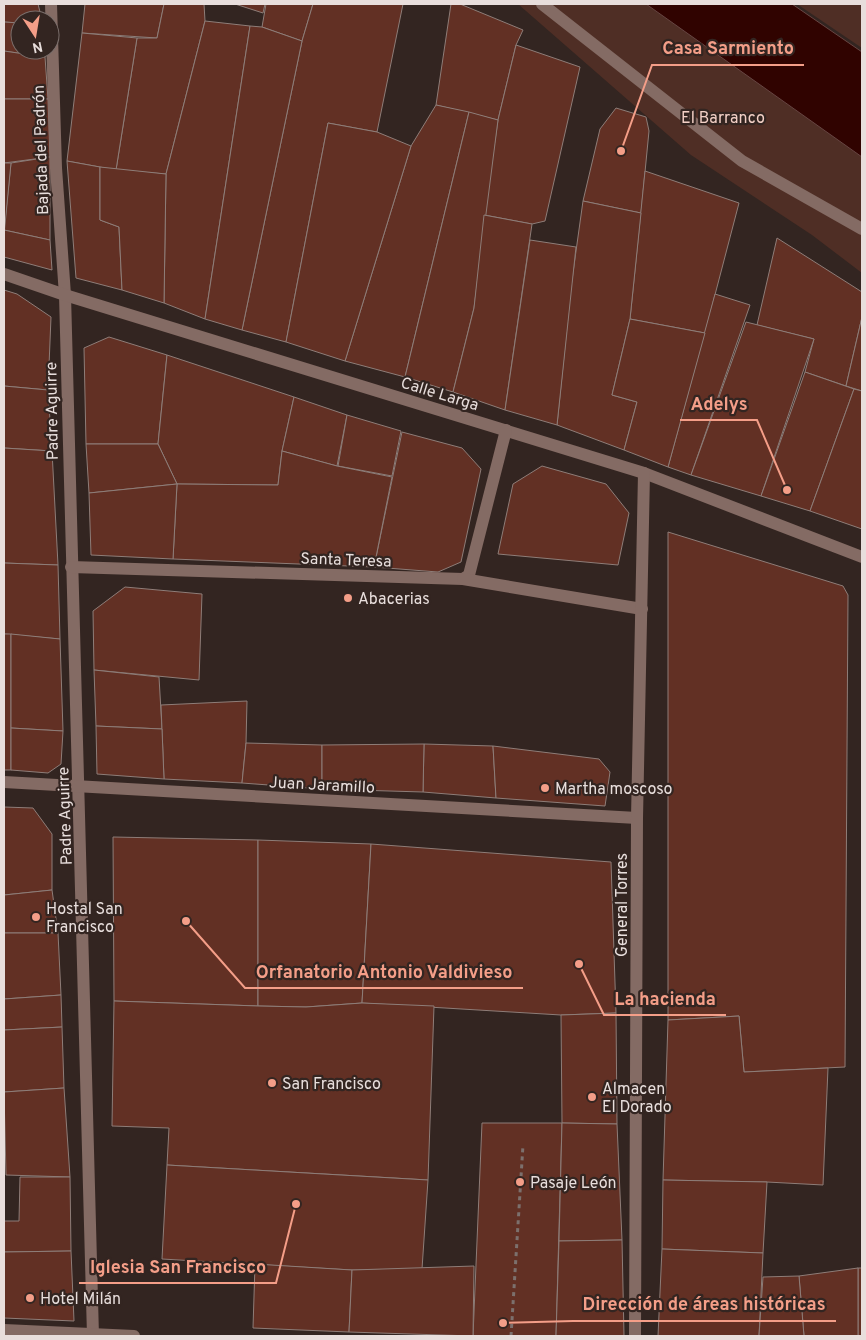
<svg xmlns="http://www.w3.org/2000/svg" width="866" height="1340" viewBox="0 0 866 1340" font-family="Overpass,sans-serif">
	<rect width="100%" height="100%" fill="#332521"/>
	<g fill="#4f2e25">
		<polygon points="518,4 646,4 862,154 862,273 812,235 691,155"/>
		<polygon points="797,4 862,4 862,48"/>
	</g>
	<polygon fill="#300300" stroke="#674542" points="646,4 792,4 862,52 862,157"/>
	<g fill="#623024" stroke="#8e7d78">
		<polygon points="4,4 38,4 42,20 20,20 20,23 4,22"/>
		<polygon points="85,4 164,4 157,38 82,33"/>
		<polygon points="164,4 204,4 205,21 166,174 116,170 137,38 157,38"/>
		<polygon points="235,4 265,4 263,13"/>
		<polygon points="266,4 313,4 302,41 262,27"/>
		<polygon points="313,4 403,4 377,132 328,123 286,342 242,330 302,41"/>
		<polygon points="451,4 460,4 523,30 516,45 498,120 436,105"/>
		<polygon points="205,21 250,26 205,319 164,303 166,174"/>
		<polygon points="4,22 20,23 20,50 44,50 45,57 4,51"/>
		<polygon points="250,26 262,27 302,41 242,330 205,319"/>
		<polygon points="82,33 137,38 116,170 67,161"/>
		<polygon points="516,45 580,67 545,221 532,224 484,215 498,120"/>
		<polygon points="4,51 45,57 48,99 4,99"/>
		<polygon points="4,99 48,99 50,157 4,163"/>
		<polygon points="436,105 469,112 405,377 345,361 411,146"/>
		<polygon points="616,108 646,117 649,131 641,213 583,201 600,129"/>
		<polygon points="469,112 498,120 474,308 453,392 405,377"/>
		<polygon points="328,123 377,132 411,146 345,361 286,342"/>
		<polygon points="50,157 50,240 4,230 11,163"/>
		<polygon points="67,161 100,167 100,220 119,227 122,290 76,278"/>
		<polygon points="4,163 11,163 4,235"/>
		<polygon points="100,167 166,174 164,303 122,290 119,227 100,220"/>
		<polygon points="645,171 739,203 705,333 630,319"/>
		<polygon points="583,201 641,213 630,319 612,395 637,402 624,450 557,425 571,287"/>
		<polygon points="484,215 532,224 505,410 453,392 474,308"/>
		<polygon points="4,230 50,240 52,270 4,257"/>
		<polygon points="777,238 862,292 862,317 846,386 805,372 814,339 757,325"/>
		<polygon points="530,240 576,247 557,425 505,410"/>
		<polygon points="4,290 17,294 51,317 48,390 4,386"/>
		<polygon points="715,294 750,305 691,475 668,467"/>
		<polygon points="862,317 862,391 846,386"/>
		<polygon points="630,319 705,333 668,467 624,450 637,402 612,395"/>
		<polygon points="746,322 814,339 761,496 691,475"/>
		<polygon points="109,337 167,355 158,444 86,444 84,348"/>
		<polygon points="167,355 294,397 282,451 278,485 177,484 158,444"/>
		<polygon points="805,372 854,389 810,511 761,496"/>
		<polygon points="4,386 48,390 52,451 4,448"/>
		<polygon points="854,389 862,391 862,529 810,511"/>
		<polygon points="294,397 347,415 337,466 282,451"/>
		<polygon points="347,415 401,431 392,476 338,466"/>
		<polygon points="402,432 462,448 481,469 461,562 438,572 374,567"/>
		<polygon points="86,444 158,444 177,484 89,493"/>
		<polygon points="4,448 52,451 58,565 4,563"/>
		<polygon points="282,451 337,466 392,477 374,567 173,559 177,484 278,485"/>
		<polygon points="542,466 606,484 629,513 618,565 498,554 513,484"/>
		<polygon points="177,484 173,559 91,555 89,493"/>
		<polygon points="668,532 843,586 848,595 845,1067 744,1072 739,1016 668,1020"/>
		<polygon points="4,563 58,565 60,639 4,634"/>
		<polygon points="125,587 202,594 199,680 94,670 93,611"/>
		<rect x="4" y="634" width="7" height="136"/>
		<polygon points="11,634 60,639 63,731 11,728"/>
		<polygon points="94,670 159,677 162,729 96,726"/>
		<polygon points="247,701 246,743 242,783 164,779 161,705"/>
		<polygon points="96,726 162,729 164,779 97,774"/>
		<polygon points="11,728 63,731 61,764 48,773 11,770"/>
		<polygon points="246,743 322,745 322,789 242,783"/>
		<polygon points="424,744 493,746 496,798 423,792"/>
		<polygon points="424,744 423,792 322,789 322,745"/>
		<polygon points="493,746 599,759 610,772 605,806 496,798"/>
		<polygon points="4,807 33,808 52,834 52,890 4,895"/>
		<polygon points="113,837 258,840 258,1006 114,1001"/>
		<polygon points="258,840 371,844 362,1003 306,1007 258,1006"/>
		<polygon points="371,844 611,862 616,1013 561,1015 362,1003"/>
		<polygon points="52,890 58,933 4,933 4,895"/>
		<polygon points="4,933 58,933 61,995 4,999"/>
		<polygon points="61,995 62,1027 4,1030 4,999"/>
		<polygon points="114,1001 258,1006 306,1007 362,1003 434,1006 428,1180 167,1165 169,1128 112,1126"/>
		<polygon points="616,1013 617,1124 562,1123 561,1015"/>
		<polygon points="739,1016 744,1072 828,1068 823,1185 767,1182 663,1180 668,1020"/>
		<polygon points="62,1027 64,1088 4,1092 4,1030"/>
		<polygon points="64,1088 70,1177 6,1175 4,1092"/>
		<polygon points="482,1123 562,1123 556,1336 473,1336"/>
		<polygon points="562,1123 617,1124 622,1240 559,1241"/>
		<polygon points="167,1165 428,1180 422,1269 352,1270 162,1259"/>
		<polygon points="20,1177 70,1177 71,1251 4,1252 4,1221 19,1221"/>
		<polygon points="663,1180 767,1182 763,1253 662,1249"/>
		<polygon points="622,1240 624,1336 556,1336 559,1241"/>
		<polygon points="662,1249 763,1253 759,1336 658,1336"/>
		<polygon points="71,1251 74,1321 4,1318 4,1252"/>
		<polygon points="255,1264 352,1270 349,1332 253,1328"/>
		<polygon points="474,1266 473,1336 349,1332 352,1270"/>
		<rect x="858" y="1268" width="4" height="68"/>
		<polygon points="858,1268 858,1336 804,1336 799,1276"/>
		<polygon points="799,1276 804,1336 759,1336 763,1277"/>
	</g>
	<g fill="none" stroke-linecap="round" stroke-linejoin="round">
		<polyline stroke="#7c706d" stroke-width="3" stroke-dasharray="4 4" stroke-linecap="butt" points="511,1336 523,1145"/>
		<g stroke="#846b64" stroke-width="12">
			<polyline points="51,4 56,168 65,295 93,1336"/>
			<polyline points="542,4 742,161 862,229"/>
			<polyline points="4,274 65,295 644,473 862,557"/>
			<polyline points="71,567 463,579 469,575 506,430"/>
			<polyline points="463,579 642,609"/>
			<polyline points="4,782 637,818"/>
			<polyline points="4,1330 134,1336"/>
			<polyline points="635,1336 637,818 644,473"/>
		</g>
	</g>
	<g fill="#f49e88" stroke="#332521" stroke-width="2">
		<circle cx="348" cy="598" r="5"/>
		<circle cx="545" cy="788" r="5"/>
		<circle cx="36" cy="917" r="5"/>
		<circle cx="272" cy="1083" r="5"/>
		<circle cx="592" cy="1097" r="5"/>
		<circle cx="520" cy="1182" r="5"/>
		<circle cx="30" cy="1298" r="5"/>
	</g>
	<g text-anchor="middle" stroke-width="4.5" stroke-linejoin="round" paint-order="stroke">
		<g font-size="16" fill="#f3d0c6" stroke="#332521">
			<text x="723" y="123">El Barranco</text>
		</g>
		<g font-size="16" fill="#e8dedc" stroke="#332521">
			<text transform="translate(40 150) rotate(-92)" y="6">Bajada del Padrón</text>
			<text transform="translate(440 393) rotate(17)" y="6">Calle Larga</text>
			<text transform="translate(51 411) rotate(-91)" y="6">Padre Aguirre</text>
			<text transform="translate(346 559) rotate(2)" y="6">Santa Teresa</text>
			<text transform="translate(322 784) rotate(3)" y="6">Juan Jaramillo</text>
			<text transform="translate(64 816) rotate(-92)" y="6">Padre Aguirre</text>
			<text transform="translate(621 905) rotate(-90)" y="6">General Torres</text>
		</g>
		<g font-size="16" fill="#e8dedc" stroke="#332521" text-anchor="start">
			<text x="358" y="604">Abacerias</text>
			<text x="555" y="794">Martha moscoso</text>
			<text x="46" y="914">Hostal San<tspan x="46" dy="18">Francisco</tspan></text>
			<text x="282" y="1089">San Francisco</text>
			<text x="602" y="1094">Almacen<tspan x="602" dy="18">El Dorado</tspan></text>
			<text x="530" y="1188">Pasaje León</text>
			<text x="40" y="1304">Hotel Milán</text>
		</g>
	</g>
	<path fill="none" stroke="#f49e88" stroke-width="2" d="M621 151L652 65H804M787 490L757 420H680M186 921L245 988H523M579 964L604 1015H726M296 1204L276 1283H79M503 1323L573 1321H836"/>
	<g fill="#f49e88" stroke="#332521" stroke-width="2">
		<circle cx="621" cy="151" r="5"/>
		<circle cx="787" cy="490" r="5"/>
		<circle cx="186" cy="921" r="5"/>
		<circle cx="579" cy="964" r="5"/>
		<circle cx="296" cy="1204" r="5"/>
		<circle cx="503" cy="1323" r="5"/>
	</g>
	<g font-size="18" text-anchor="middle" font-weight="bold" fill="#f49e88" stroke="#332521" stroke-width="4.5" stroke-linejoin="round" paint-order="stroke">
		<text x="728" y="54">Casa Sarmiento</text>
		<text x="719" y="410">Adelys</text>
		<text x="384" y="978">Orfanatorio Antonio Valdivieso</text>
		<text x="665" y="1005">La hacienda</text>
		<text x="178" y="1273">Iglesia San Francisco</text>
		<text x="704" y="1310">Dirección de áreas históricas</text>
	</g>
	<rect width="866" height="1340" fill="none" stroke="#e8dedc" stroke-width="10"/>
	<g transform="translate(35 35) rotate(168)"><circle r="24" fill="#332521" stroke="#7b6f6c"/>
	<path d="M0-4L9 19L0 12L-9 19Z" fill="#f49e88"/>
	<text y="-8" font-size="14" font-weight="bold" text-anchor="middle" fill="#e8dedc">N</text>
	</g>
</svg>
